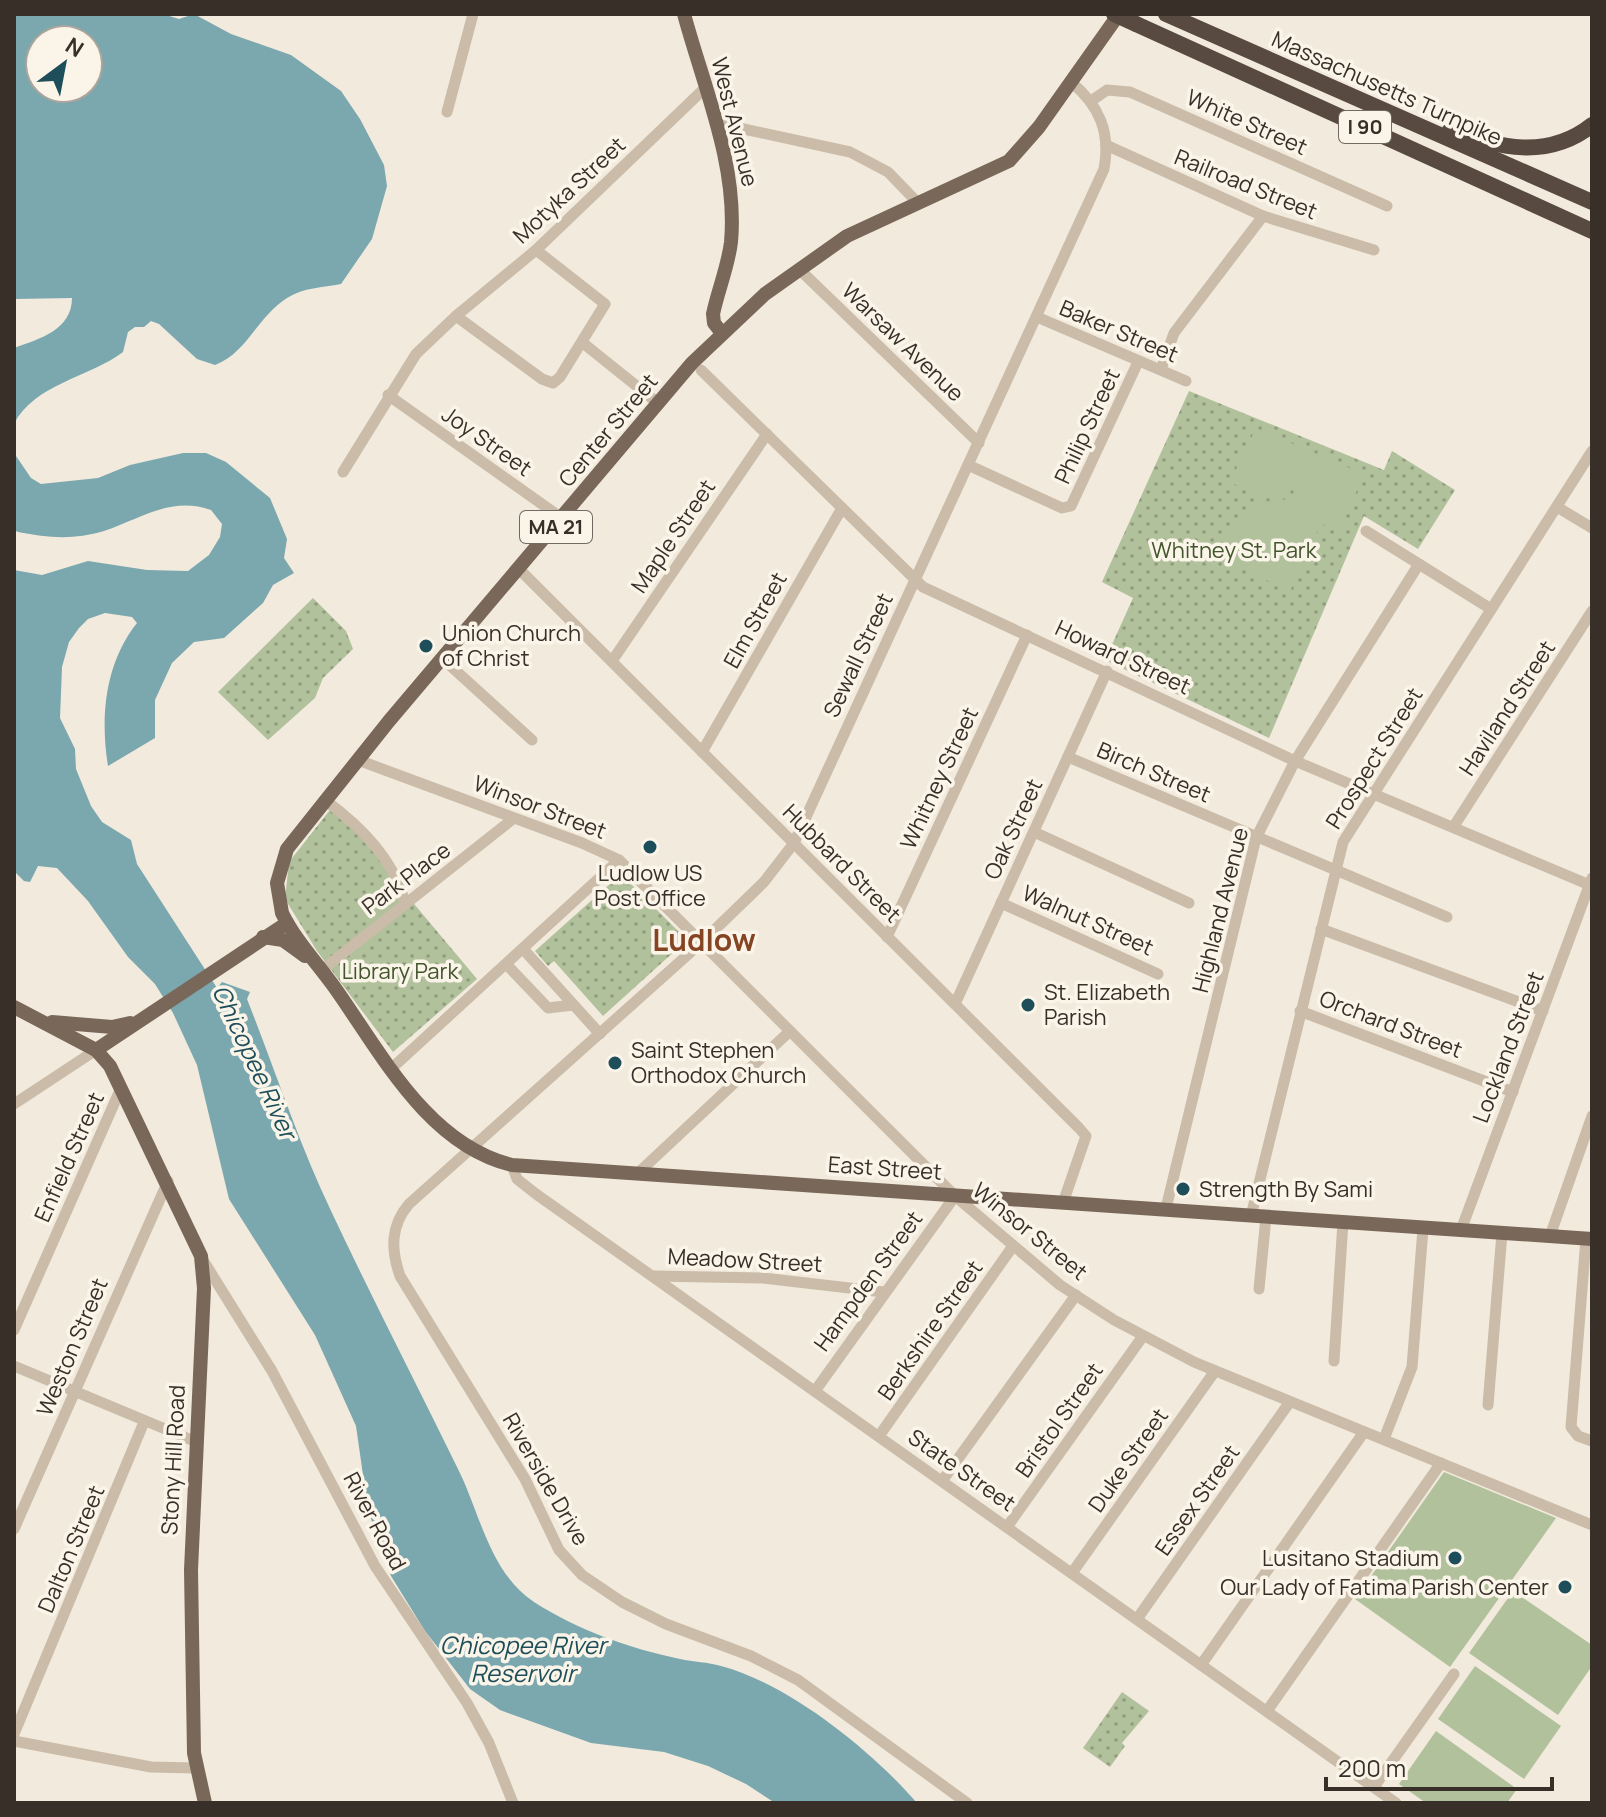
<svg xmlns="http://www.w3.org/2000/svg" width="1606" height="1817" viewBox="0 0 1606 1817" font-family="Manrope,sans-serif">
	<defs>
		<pattern id="grass-dots" width="8" height="8" patternUnits="userSpaceOnUse" patternTransform="scale(2)"><rect width="8" height="8" fill="#b1c19c"/><path d="M2 2h.1M6 6h.1" fill="none" stroke="#919d7f" stroke-width="1.8" stroke-linecap="round"/></pattern>
	</defs>
	<rect width="100%" height="100%" fill="#f2eadc"/>
	<g fill="url(#grass-dots)">
		<polygon points="1189,391 1384,470 1392,451 1455,490 1418,549 1364,516 1269,738 1105,660 1133,598 1102,582"/>
		<polygon points="313,598 346,631 353,649 323,678 315,698 268,740 218,692"/>
		<polygon points="333,806 376,847 410,899 477,979 393,1052 317,951 285,899 289,862"/>
		<polygon points="621,874 687,940 603,1016 554,961 548,966 535,951"/>
		<polygon points="1122,1692 1149,1711 1122,1743 1125,1746 1110,1767 1083,1748"/>
	</g>
	<g fill="#b1c19c">
		<path d="M1256,428L1364,474L1339,531L1321,524L1290,591L1215,557C1236,516 1245,500 1293,499L1294,484L1283,494H1254L1230,482Z"/>
		<polygon points="1444,1472 1556,1518 1450,1667 1355,1599"/>
		<polygon points="1513,1591 1592,1645 1592,1666 1558,1715 1469,1653"/>
		<polygon points="1475,1666 1561,1726 1524,1779 1438,1719"/>
		<polygon points="1436,1731 1517,1789 1507,1803 1426,1803 1399,1784"/>
	</g>
	<g fill="#7ba7af" fill-rule="evenodd">
		<path d="M14,14H163L179,19L194,14L231,34L291,55L341,91L360,119L384,165L387,186L372,239L341,284C322,288 304,287 287,298C257,317 247,353 215,365L197,359L159,324L151,321L144,327H135L128,332L123,352C90,377 34,384 14,424V348C39,339 72,330 72,298L14,299ZM40,40H88V88H40Z"/>
		<path d="M14,453L31,478L41,484L98,478L130,465L183,453H206L226,462L270,498L287,539L284,558L294,573L273,585L263,603L224,638L194,642L172,663L155,700V738L108,766C100,717 105,663 137,623L132,617L105,613L88,619L79,628L69,642L62,667L60,718L75,749L76,769L91,806L102,822L131,840L137,864L217,988L222,982L250,992L247,999C275,1070 299,1144 332,1213C372,1298 416,1383 457,1467C480,1512 489,1572 534,1602C578,1630 628,1648 680,1659C693,1662 708,1662 721,1666C789,1684 872,1751 917,1803H775L746,1784L708,1766L664,1752L591,1743L500,1710L470,1689L425,1631L391,1576L368,1510L356,1426L315,1335L229,1199L197,1065L173,1013L155,984L128,957L88,901L57,868L38,866L30,882L24,881L14,871V570L42,575L88,561L147,570L188,571L209,555L220,537L222,524L211,510C171,496 140,519 104,531C74,540 48,538 18,532L14,530Z"/>
	</g>
	<g fill="none" stroke-linecap="round" stroke-linejoin="round">
		<g stroke="#cabca8" stroke-width="11">
			<polyline points="1091,101 1107,90 1130,92 1387,206"/>
			<polyline points="447,112 473,14"/>
			<polyline points="716,123 850,152 888,172 918,203"/>
			<polyline points="1106,145 1263,216 1374,250"/>
			<polyline points="799,269 979,443"/>
			<polyline points="456,316 542,379 553,383 560,377 605,304 536,250"/>
			<polyline points="1037,317 1186,381"/>
			<polyline points="583,343 659,404"/>
			<polyline points="1161,369 1174,333 1263,216"/>
			<polyline points="701,370 923,587 1295,761 1592,886"/>
			<polyline points="388,395 563,519"/>
			<polyline points="968,465 1062,508 1071,506 1138,362"/>
			<polyline points="343,472 416,354 456,316 536,250 705,88"/>
			<polyline points="1557,507 1592,528"/>
			<polyline points="1366,531 1491,609"/>
			<polyline points="520,570 1079,1128 1086,1136 1064,1200"/>
			<polyline points="444,660 532,740"/>
			<polyline points="612,661 767,434"/>
			<polyline points="702,752 842,508"/>
			<polyline points="1068,757 1447,917"/>
			<polyline points="358,760 582,843 619,860 955,1196 1060,1285 1114,1320 1194,1362 1592,1525"/>
			<path d="M325,800C361,827 393,858 405,903"/>
			<polyline points="1454,826 1592,611"/>
			<polyline points="1034,832 1189,903"/>
			<polyline points="1001,903 1158,974"/>
			<polyline points="1321,929 1543,1011"/>
			<polyline points="887,937 1027,635"/>
			<polyline points="524,950 600,1034"/>
			<polyline points="507,965 548,1008 573,1005"/>
			<polyline points="322,970 514,818"/>
			<polyline points="955,1004 1107,671"/>
			<polyline points="1300,1011 1513,1092"/>
			<polyline points="392,1068 619,860"/>
			<polyline points="14,1104 96,1050"/>
			<polyline points="512,1165 517,1179 536,1194 1396,1803"/>
			<polyline points="637,1174 790,1031"/>
			<polyline points="1166,1208 1256,838 1295,761 1419,564"/>
			<polyline points="1251,1216 1343,842 1592,451"/>
			<polyline points="1461,1230 1592,878"/>
			<polyline points="1550,1236 1592,1116"/>
			<polyline points="1586,1239 1571,1427 1578,1436 1592,1441"/>
			<polyline points="201,1257 272,1371 375,1566 467,1703 489,1743 513,1803"/>
			<polyline points="653,1276 763,1278 884,1292"/>
			<polyline points="1259,1289 1266,1217"/>
			<polyline points="14,1330 121,1088"/>
			<polyline points="1334,1361 1343,1222"/>
			<polyline points="14,1366 194,1441"/>
			<polyline points="815,1391 955,1196"/>
			<polyline points="1488,1405 1502,1233"/>
			<polyline points="879,1436 1013,1246"/>
			<polyline points="1384,1439 1412,1367 1423,1229"/>
			<polyline points="942,1481 1076,1295"/>
			<polyline points="1007,1527 1143,1336"/>
			<polyline points="14,1529 168,1181"/>
			<polyline points="1072,1573 1215,1371"/>
			<polyline points="1137,1619 1289,1403"/>
			<polyline points="1201,1665 1364,1432"/>
			<polyline points="1267,1711 1441,1463"/>
			<polyline points="14,1734 144,1422"/>
			<polyline points="14,1741 151,1767 195,1768"/>
			<polyline points="1374,1787 1454,1674"/>
			<path d="M967,1803L798,1680L751,1656L666,1624L622,1602L582,1575L559,1550L525,1479L400,1276C391,1250 390,1226 409,1204L702,942L764,882L794,843L1104,169C1111,132 1099,105 1071,82"/>
		</g>
		<g stroke="#79685a" stroke-width="14">
			<path d="M684,14C704,88 738,165 731,242C728,267 718,290 713,314L714,323L721,332"/>
			<path d="M1119,14L1039,127L1009,161L847,236L765,294L692,363L389,721L287,849L277,883L282,913C295,940 318,964 335,988C381,1053 428,1145 512,1165L1592,1239"/>
			<polyline points="263,937 283,940 305,956"/>
			<polyline points="14,1007 96,1050 110,1066 201,1256 204,1288 191,1570 194,1753 205,1803"/>
			<polyline points="52,1022 112,1027 130,1023"/>
			<polyline points="96,1050 287,923"/>
		</g>
		<g stroke="#584a40" stroke-width="16">
			<polyline points="1166,14 1592,202"/>
			<polyline points="1136,24 1592,231"/>
			<path d="M1450,130C1498,148 1548,160 1592,125"/>
		</g>
		<polyline stroke="#584a40" stroke-width="16" points="1114,14 1136,24"/>
	</g>
	<g fill="#1e4e59" stroke="#faf4e9" stroke-width="3">
		<circle cx="426" cy="646" r="8"/>
		<circle cx="650" cy="847" r="8"/>
		<circle cx="1028" cy="1005" r="8"/>
		<circle cx="615" cy="1063" r="8"/>
		<circle cx="1183" cy="1189" r="8"/>
		<circle cx="1455" cy="1558" r="8"/>
		<circle cx="1565" cy="1587" r="8"/>
	</g>
	<g text-anchor="middle" stroke-width="7" stroke-linejoin="round" paint-order="stroke">
		<g fill="#faf4e9" stroke="#726a62" stroke-width="2">
			<rect x="1339" y="111" width="52" height="32" rx="6"/>
			<rect x="520" y="511" width="72" height="32" rx="6"/>
		</g>
		<g font-size="20" font-weight="bold" fill="#372f28">
			<text x="1365" y="134">I 90</text>
			<text x="556" y="534">MA 21</text>
		</g>
		<g font-size="22" fill="#372f28" stroke="#faf4e9">
			<text transform="translate(1387 88) rotate(24)" y="8">Massachusetts Turnpike</text>
			<text transform="translate(735 122) rotate(76)" y="8">West Avenue</text>
			<text transform="translate(1247 122) rotate(24)" y="8">White Street</text>
			<text transform="translate(1246 184) rotate(22)" y="8">Railroad Street</text>
			<text transform="translate(569 190) rotate(-43)" y="8">Motyka Street</text>
			<text transform="translate(1119 331) rotate(23)" y="8">Baker Street</text>
			<text transform="translate(903 342) rotate(44)" y="8">Warsaw Avenue</text>
			<text transform="translate(1087 426) rotate(-65)" y="8">Philip Street</text>
			<text transform="translate(608 430) rotate(-50)" y="8">Center Street</text>
			<text transform="translate(487 441) rotate(35)" y="8">Joy Street</text>
			<text transform="translate(673 536) rotate(-56)" y="8">Maple Street</text>
			<text transform="translate(755 620) rotate(-61)" y="8">Elm Street</text>
			<text transform="translate(858 655) rotate(-65)" y="8">Sewall Street</text>
			<text transform="translate(1123 657) rotate(25)" y="8">Howard Street</text>
			<text transform="translate(1507 708) rotate(-57)" y="8">Haviland Street</text>
			<text transform="translate(1374 758) rotate(-58)" y="8">Prospect Street</text>
			<text transform="translate(1154 772) rotate(23)" y="8">Birch Street</text>
			<text transform="translate(939 778) rotate(-65)" y="8">Whitney Street</text>
			<text transform="translate(540 807) rotate(21)" y="8">Winsor Street</text>
			<text transform="translate(1013 829) rotate(-65)" y="8">Oak Street</text>
			<text transform="translate(842 863) rotate(45)" y="8">Hubbard Street</text>
			<text transform="translate(406 878) rotate(-37)" y="8">Park Place</text>
			<text transform="translate(1220 910) rotate(-76)" y="8">Highland Avenue</text>
			<text transform="translate(1088 920) rotate(24)" y="8">Walnut Street</text>
			<text transform="translate(1391 1024) rotate(21)" y="8">Orchard Street</text>
			<text transform="translate(1508 1047) rotate(-69)" y="8">Lockland Street</text>
			<text transform="translate(69 1157) rotate(-66)" y="8">Enfield Street</text>
			<text transform="translate(885 1168) rotate(4)" y="8">East Street</text>
			<text transform="translate(1030 1231) rotate(39)" y="8">Winsor Street</text>
			<text transform="translate(745 1260) rotate(3)" y="8">Meadow Street</text>
			<text transform="translate(868 1281) rotate(-54)" y="8">Hampden Street</text>
			<text transform="translate(930 1330) rotate(-55)" y="8">Berkshire Street</text>
			<text transform="translate(72 1347) rotate(-67)" y="8">Weston Street</text>
			<text transform="translate(1059 1420) rotate(-55)" y="8">Bristol Street</text>
			<text transform="translate(173 1460) rotate(-87)" y="8">Stony Hill Road</text>
			<text transform="translate(1128 1460) rotate(-55)" y="8">Duke Street</text>
			<text transform="translate(962 1470) rotate(35)" y="8">State Street</text>
			<text transform="translate(546 1479) rotate(60)" y="8">Riverside Drive</text>
			<text transform="translate(1197 1500) rotate(-55)" y="8">Essex Street</text>
			<text transform="translate(375 1521) rotate(62)" y="8">River Road</text>
			<text transform="translate(71 1549) rotate(-67)" y="8">Dalton Street</text>
		</g>
		<g font-size="22" fill="#42552c" stroke="#faf4e9">
			<text x="1234" y="558">Whitney St. Park</text>
			<text x="400" y="979">Library Park</text>
		</g>
		<g font-size="22" fill="#372f28" stroke="#faf4e9" text-anchor="start">
			<text x="442" y="641">Union Church<tspan x="442" dy="25">of Christ</tspan></text>
			<text x="650" y="881" text-anchor="middle">Ludlow US<tspan x="650" dy="25">Post Office</tspan></text>
			<text x="1044" y="1000">St. Elizabeth<tspan x="1044" dy="25">Parish</tspan></text>
			<text x="631" y="1058">Saint Stephen<tspan x="631" dy="25">Orthodox Church</tspan></text>
			<text x="1199" y="1197">Strength By Sami</text>
			<text x="1439" y="1566" text-anchor="end">Lusitano Stadium</text>
			<text x="1549" y="1595" text-anchor="end">Our Lady of Fatima Parish Center</text>
		</g>
		<g font-size="24" font-style="italic" fill="#1e4e59" stroke="#faf4e9">
			<text transform="translate(254 1062) rotate(65)" y="8">Chicopee River</text>
			<text x="523" y="1654">Chicopee River<tspan x="523" dy="28">Reservoir</tspan></text>
		</g>
		<g font-size="30" font-weight="bold" fill="#864522" stroke="#faf4e9">
			<text x="704" y="951">Ludlow</text>
		</g>
	</g>
	<rect width="1606" height="1817" fill="none" stroke="#372f28" stroke-width="32"/>
	<g transform="translate(64 64) rotate(32)"><circle r="38" fill="#faf4e9" stroke="#aca59c" stroke-width="2"/>
	<path d="M0-6L14 30L0 20L-14 30Z" fill="#1e4e59"/>
	<text y="-12" font-size="22" font-weight="bold" text-anchor="middle" fill="#372f28">N</text>
	</g>
	<path d="M1326 1777v12h226v-12" fill="none" stroke="#372f28" stroke-width="4"/>
	<text x="1338" y="1777" font-size="24" fill="#372f28" stroke="#faf4e9" stroke-width="6" paint-order="stroke">200 m</text>
</svg>
